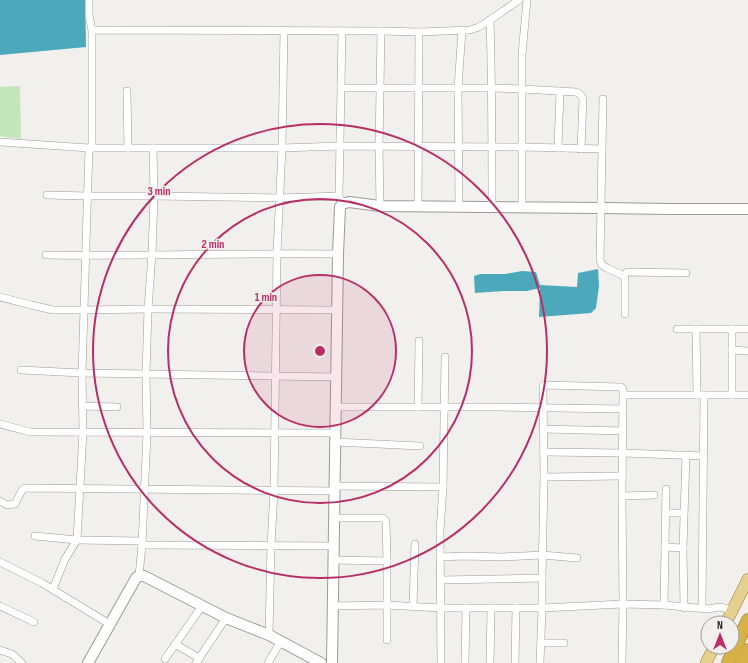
<svg xmlns="http://www.w3.org/2000/svg" width="748" height="663" viewBox="0 0 748 663" font-family="'Sofia Sans Condensed',sans-serif">
	<rect width="100%" height="100%" fill="#f2f0ec"/>
	<polygon fill="#c5e5bb" points="20,86 21,139 0,136 0,87"/>
	<g fill="#4ca8bb">
		<polygon points="0,0 85,0 86,47 0,55"/>
		<polygon points="598,269 599,286 596,308 591,313 539,317 540,288 527,291 504,291 475,293 474,276 480,274 505,274 522,271 536,272 540,285 577,287 578,273"/>
	</g>
	<g fill="none" stroke-linecap="round" stroke-linejoin="round">
		<defs>
			<g id="street">
				<polyline points="89,0 89,16 92,30"/>
				<path d="M490,20C492,82 492,145 492,207"/>
				<polyline points="341,88 492,88 522,89 576,92 580,94 583,99 581,149"/>
				<polyline points="127,91 128,148"/>
				<polyline points="603,99 602,149 600,260 602,265 607,268 624,276 625,280 625,314"/>
				<polyline points="0,142 89,148 282,148 340,146 522,147 602,149"/>
				<polyline points="92,148 92,30 381,31 419,32 470,30 479,27 490,20 519,0"/>
				<polyline points="558,148 560,91"/>
				<polyline points="47,195 88,196 154,196 280,198 339,196"/>
				<polyline points="341,200 339,196 342,31"/>
				<polyline points="380,206 379,146 381,31"/>
				<polyline points="418,206 419,32"/>
				<polyline points="459,206 458,88 462,30"/>
				<polyline points="522,207 522,54 527,0"/>
				<path d="M46,255C143,256 241,253 338,254"/>
				<polyline points="624,276 627,272 629,272 686,273"/>
				<polyline points="0,297 31,305 53,310 84,310 148,309 337,310"/>
				<polyline points="677,329 748,329"/>
				<polyline points="696,329 697,395"/>
				<polyline points="732,350 748,351"/>
				<polyline points="21,370 82,373 336,377"/>
				<polyline points="624,395 748,395"/>
				<polyline points="732,395 732,329"/>
				<polyline points="82,406 117,407"/>
				<polyline points="336,407 500,407 623,409"/>
				<polyline points="418,407 419,341"/>
				<polyline points="0,424 30,432 335,433"/>
				<polyline points="544,429 623,431"/>
				<polyline points="335,442 420,446"/>
				<polyline points="544,452 623,453 704,456"/>
				<polyline points="544,477 622,476"/>
				<polyline points="334,486 443,487"/>
				<polyline points="622,496 654,495"/>
				<polyline points="0,501 7,505 15,504 22,490 25,488 334,491"/>
				<polyline points="666,513 683,513"/>
				<polyline points="335,518 383,518 386,521 387,561 387,640"/>
				<polyline points="35,536 77,540 142,541"/>
				<polyline points="142,545 333,546"/>
				<polyline points="665,547 683,548"/>
				<polyline points="440,557 466,556 502,557 542,555 577,558"/>
				<polyline points="333,560 387,561"/>
				<polyline points="0,562 42,583 111,625"/>
				<polyline points="139,576 142,545 147,433 146,374 148,309 152,254 154,196 153,148"/>
				<polyline points="440,580 542,578"/>
				<polyline points="53,589 65,559 77,540 83,432 82,373 89,148"/>
				<polyline points="664,605 666,489"/>
				<polyline points="0,606 34,622"/>
				<polyline points="333,606 386,605 441,608 542,608 623,604 664,605 707,609 720,607 732,610"/>
				<polyline points="413,606 415,544"/>
				<polyline points="684,608 683,548 686,455"/>
				<polyline points="702,608 704,395"/>
				<polyline points="269,635 271,546 274,490 277,253 282,148 284,30"/>
				<polyline points="541,643 564,643"/>
				<polyline points="175,644 199,658"/>
				<polyline points="0,650 12,654 22,663"/>
				<polyline points="165,659 202,606"/>
				<polyline points="196,663 226,618"/>
				<polyline points="268,663 281,641"/>
				<polyline points="441,663 440,531 443,487 445,357"/>
				<polyline points="465,663 466,608"/>
				<polyline points="490,663 491,608"/>
				<polyline points="515,663 516,608"/>
				<polyline points="540,663 542,608 542,578 544,477 543,388 543,386 545,385 621,387 623,389 622,496 623,604 622,663"/>
			</g>
			<g id="secondary">
				<polyline points="88,663 136,578 139,576 144,576 226,618 269,635 321,663"/>
				<polyline points="332,663 338,254 340,207 342,204 349,202 380,206 602,208 671,209 748,209"/>
			</g>
			<g id="primary">
				<polyline points="726,623 748,579"/>
				<polyline points="706,663 714,647"/>
			</g>
			<g id="highway">
				<polyline points="728,663 748,620"/>
				<polyline points="742,663 748,650"/>
			</g>
		</defs>
		<use href="#street" stroke="#9d9a96" stroke-width="8"/>
		<use href="#secondary" stroke="#9d9a96" stroke-width="12"/>
		<use href="#primary" stroke="#957e38" stroke-width="12"/>
		<use href="#highway" stroke="#957e38" stroke-width="14"/>
		<use href="#street" stroke="#fff" stroke-width="7"/>
		<use href="#secondary" stroke="#fff" stroke-width="10"/>
		<use href="#primary" stroke="#e6d090" stroke-width="11"/>
		<use href="#highway" stroke="#d5b146" stroke-width="13"/>
	</g>
	<circle cx="320" cy="351" r="76" fill="#ba2e66" fill-opacity=".12"/>
	<g fill="none" stroke="#ba2e66" stroke-width="2">
		<circle cx="320" cy="351" r="76"/>
		<circle cx="320" cy="351" r="152"/>
		<circle cx="320" cy="351" r="227"/>
	</g>
	<circle cx="320" cy="351" r="6" fill="#ba2e66" stroke="#f2f0ec" stroke-width="2"/>
	<g font-size="12" text-anchor="middle" font-weight="bold" fill="#ba2e66" stroke="#f2f0ec" stroke-width="3" stroke-linejoin="round" paint-order="stroke">
		<text x="159" y="195">3 min</text>
		<text x="213" y="248">2 min</text>
		<text x="266" y="301">1 min</text>
	</g>
	<g transform="translate(720 635)"><circle r="19" fill="#f2f0ec" stroke="#9e9c99"/>
	<path d="M0-3L7 15L0 10L-7 15Z" fill="#ba2e66"/>
	<text y="-6" font-size="11" font-weight="bold" text-anchor="middle" fill="#1f1f1d">N</text>
	</g>
</svg>
